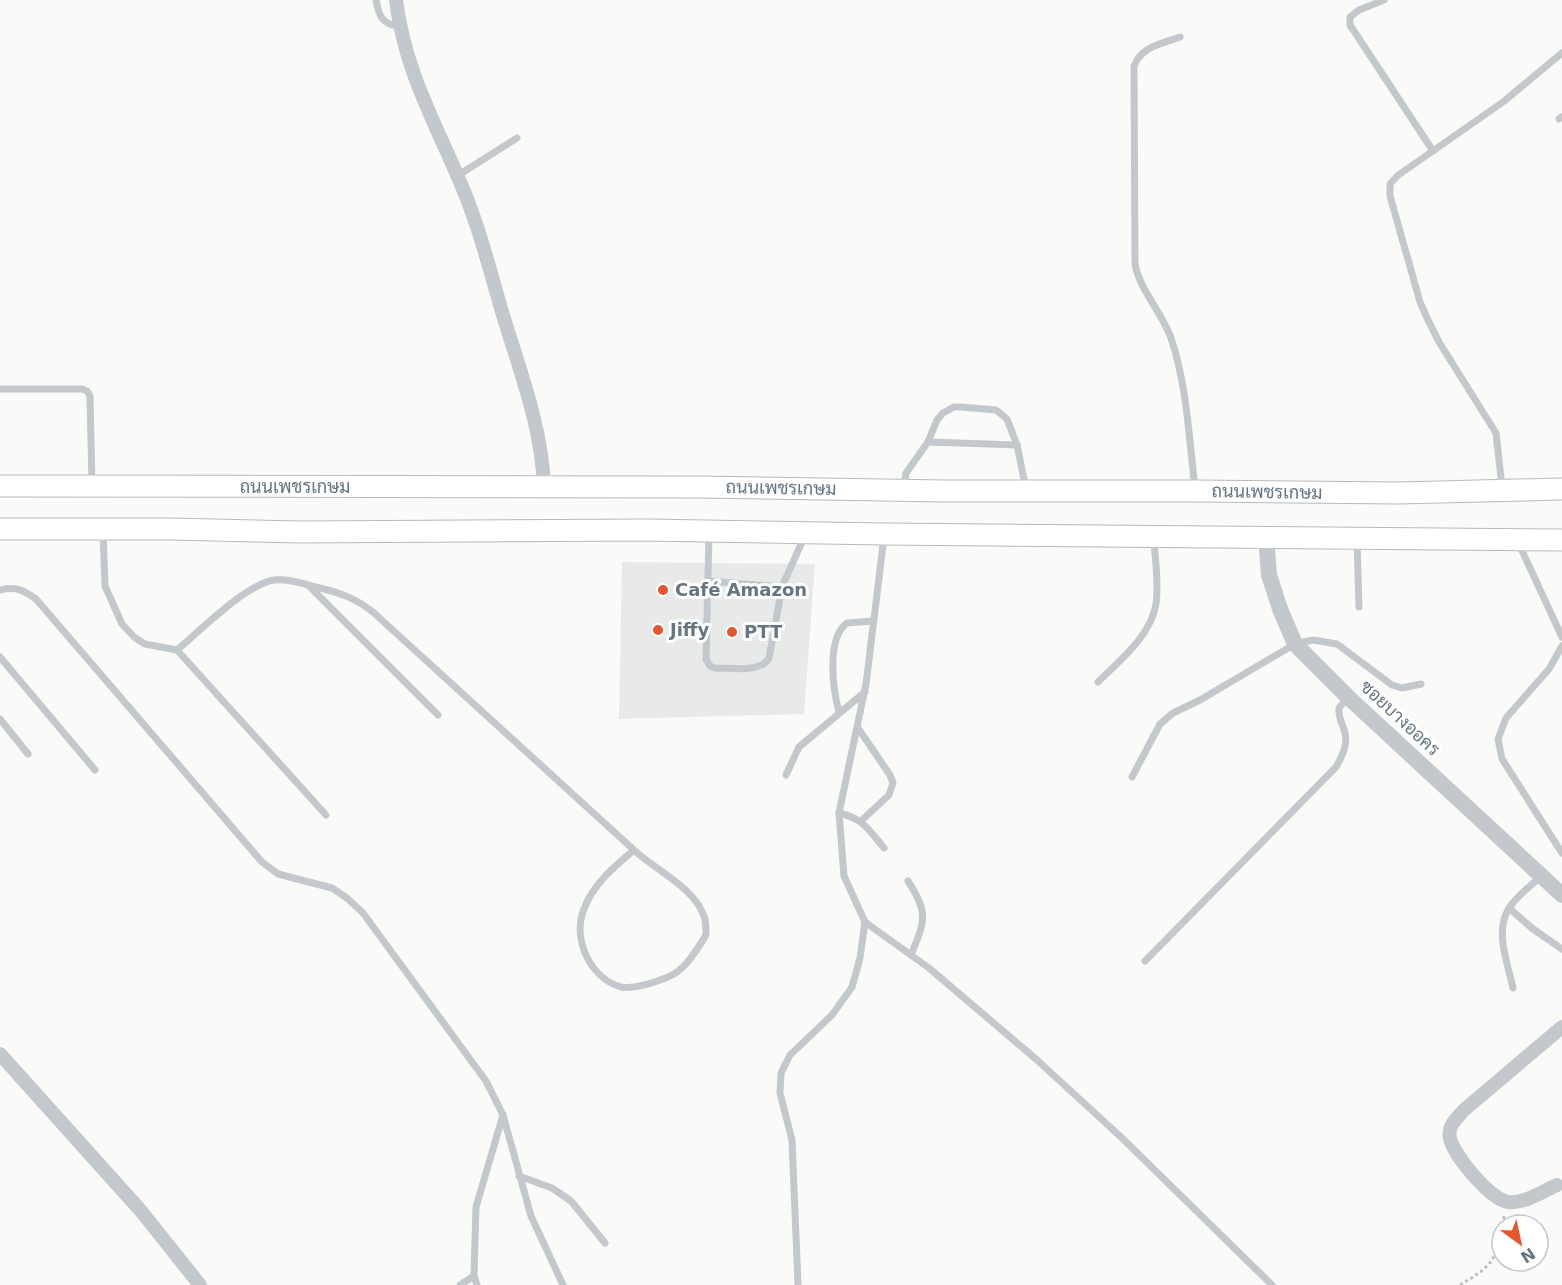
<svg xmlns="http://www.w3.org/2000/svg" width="1562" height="1285" viewBox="0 0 1562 1285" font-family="'DejaVu Sans',Sarabun,sans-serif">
	<rect width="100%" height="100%" fill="#fafaf8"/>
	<polygon fill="#e8e9e9" points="622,562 815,564 804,714 619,719"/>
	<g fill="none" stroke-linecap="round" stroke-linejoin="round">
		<defs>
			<g id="primary">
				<polyline points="0,486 699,487 943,491 1196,491 1398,493 1562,489"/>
				<polyline points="0,529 171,529 301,532 647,530 884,534 1562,540"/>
			</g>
		</defs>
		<use href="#primary" stroke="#b5babe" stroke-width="23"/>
		<g stroke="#bbbfc2" stroke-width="3" stroke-dasharray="3 3" stroke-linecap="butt">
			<polyline points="1503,1225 1504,1216"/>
			<path d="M1460,1285C1487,1269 1497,1262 1502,1230"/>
		</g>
		<g stroke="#c3c8cc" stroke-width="7">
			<path d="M376,0C379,16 382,25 400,26"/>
			<polyline points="1384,0 1359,10 1350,17 1350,25 1433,151"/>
			<path d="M1180,37C1161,44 1142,46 1134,66L1135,264C1140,291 1162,312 1171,338C1187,385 1189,439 1195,488"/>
			<polyline points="1559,119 1562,117"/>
			<polyline points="457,176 517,138"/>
			<polyline points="0,389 82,389 87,391 90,396 92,484"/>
			<polyline points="928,442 1017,445"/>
			<polyline points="1502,487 1496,433 1439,342 1428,320 1420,302 1390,196 1390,184 1397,176 1503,102 1562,53"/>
			<polyline points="904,489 906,473 928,442 937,420 943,413 954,407 961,407 996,410 1007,419 1017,445 1026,489"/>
			<polyline points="103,532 105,586 122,624 134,637 145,644 177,650 326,815"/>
			<path d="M709,534L706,659L710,666L715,668C731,668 761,673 769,658L782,587L805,535"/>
			<polyline points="884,537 866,684 839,813 844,876 865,922 929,968 1037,1060 1122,1138 1272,1285"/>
			<polyline points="1357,541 1359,607"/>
			<polyline points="1518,542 1562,637"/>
			<polyline points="708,581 782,587"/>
			<polyline points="310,587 438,715"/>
			<path d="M0,590C16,586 23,590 36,599L262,862L278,874L332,888L347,898L363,913L486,1081L503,1115L531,1216L563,1285"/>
			<polyline points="1562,646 1549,669 1506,718 1498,739 1502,759 1562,853"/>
			<path d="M177,650C201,630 245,585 274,580C289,578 306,585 320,588C341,593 357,599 374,613L634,850C655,870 694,887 704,916C706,921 706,929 706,935C698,948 688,965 674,974C663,980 634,990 621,987C590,978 572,939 584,909C593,884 614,867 634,850"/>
			<polyline points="0,657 95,770"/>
			<path d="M1098,682C1119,661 1151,636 1156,604C1159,583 1155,560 1154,539"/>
			<path d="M839,712C833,690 826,638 847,623L873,621"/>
			<polyline points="0,719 28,754"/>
			<polyline points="858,728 890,775 893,783 889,795 861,821"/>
			<polyline points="786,775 799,747 865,692"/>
			<polyline points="1132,777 1160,724 1173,713 1200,700 1295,644 1313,640 1337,644 1392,685 1402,688 1421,684"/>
			<path d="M839,813C864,819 868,829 884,848"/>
			<path d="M908,881C929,913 925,921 911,955"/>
			<polyline points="1509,908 1533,929 1562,949"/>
			<path d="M1145,961L1336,767C1342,757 1348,744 1345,733C1343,724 1338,718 1339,708L1348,697"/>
			<path d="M1513,988C1508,965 1495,932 1508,910C1515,897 1531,886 1541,876"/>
			<polyline points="519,1176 552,1188 571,1201 605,1243"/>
			<polyline points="460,1285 474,1276"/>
			<polyline points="477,1285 474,1276 476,1207 503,1115"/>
			<polyline points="798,1285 792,1140 780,1093 781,1073 790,1055 832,1015 852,987 860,958 865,922"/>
		</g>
		<g stroke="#c3c8cc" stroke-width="14">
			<path d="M396,0C405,71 434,120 461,184C479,226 490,271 503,315C520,371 542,428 544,487"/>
			<polyline points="0,1054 141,1211 200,1285"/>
			<path d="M1557,1185C1543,1191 1524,1204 1508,1202C1491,1200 1453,1155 1450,1138C1447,1126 1457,1118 1464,1110L1562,1027"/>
		</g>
		<polyline stroke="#c3c8cc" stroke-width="16" points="1266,537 1269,575 1280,609 1295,644 1348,697 1562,895"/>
		<use href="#primary" stroke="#fff" stroke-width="21"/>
	</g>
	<g fill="#e4572e" stroke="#fff" stroke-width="2">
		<circle cx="663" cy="590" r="6"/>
		<circle cx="658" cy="630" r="6"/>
		<circle cx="732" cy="632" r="6"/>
	</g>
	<g text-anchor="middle" stroke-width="6" stroke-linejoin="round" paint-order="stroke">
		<g font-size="18" fill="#657683" stroke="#fff">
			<text x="295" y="493">ถนนเพชรเกษม</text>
			<text transform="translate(781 488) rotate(1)" y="6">ถนนเพชรเกษม</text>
			<text transform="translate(1267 492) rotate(1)" y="6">ถนนเพชรเกษม</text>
			<text transform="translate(1400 718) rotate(43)" y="6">ซอยบางออคร</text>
		</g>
		<g font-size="18" font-weight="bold" fill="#657683" stroke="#fff" text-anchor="start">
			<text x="675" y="596">Café Amazon</text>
			<text x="670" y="636">Jiffy</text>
			<text x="744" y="638">PTT</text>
		</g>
	</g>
	<g transform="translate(1520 1243) rotate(147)"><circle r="28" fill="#ffffff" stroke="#c1c8cd" stroke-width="1.5"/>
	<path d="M0-4.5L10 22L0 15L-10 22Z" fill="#e4572e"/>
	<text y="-9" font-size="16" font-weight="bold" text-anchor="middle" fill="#657683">N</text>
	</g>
</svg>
